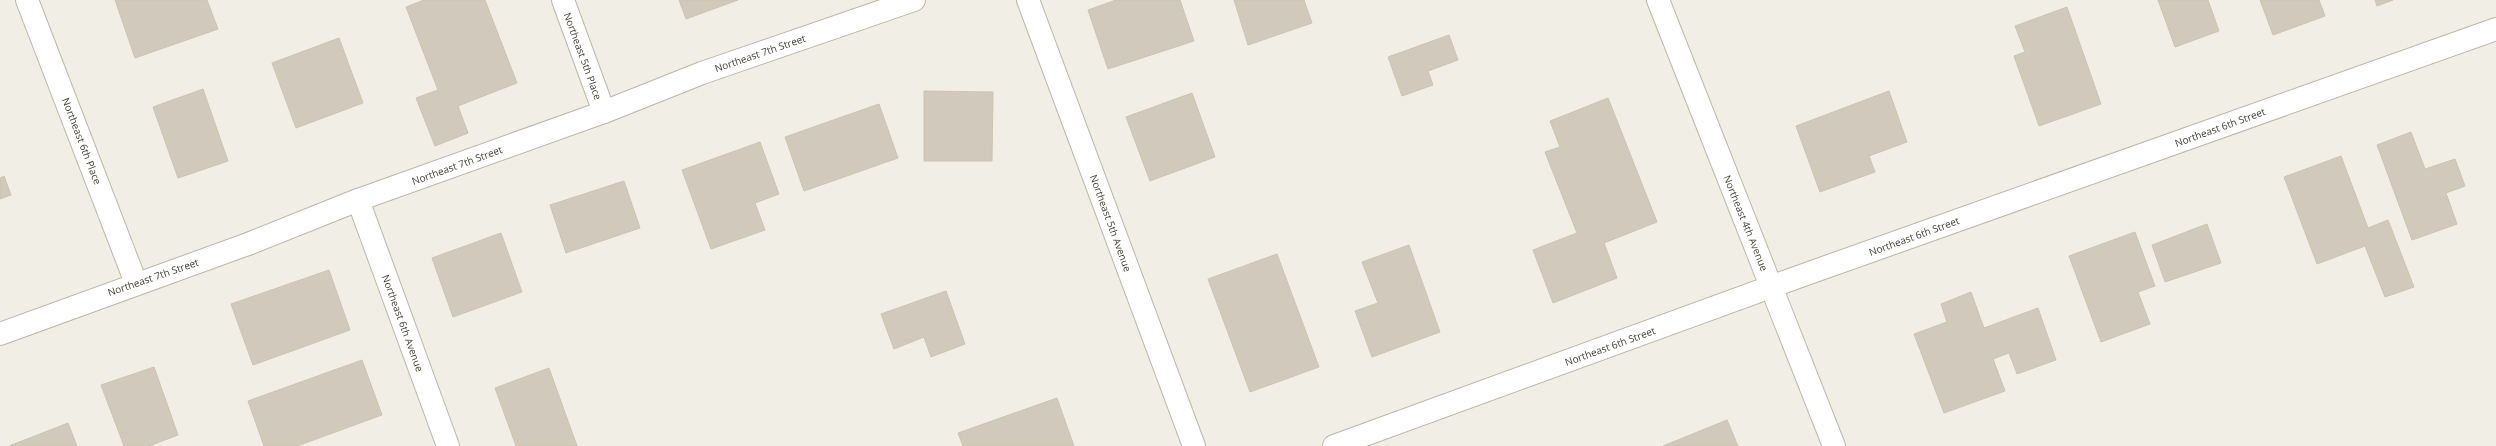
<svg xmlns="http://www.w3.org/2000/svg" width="2496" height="446" viewBox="0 0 2496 446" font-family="'Open Sans',sans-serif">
	<rect width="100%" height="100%" fill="#f1eee5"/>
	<g fill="#d1cabc" stroke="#ccc3b0">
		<polygon points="115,0 207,0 218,29 135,58"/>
		<polygon points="424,0 485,0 517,83 458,106 468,133 435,146 416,98 438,90 406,7"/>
		<polygon points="679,0 738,0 686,19"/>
		<polygon points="1116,0 1180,0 1194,41 1108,69 1088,10"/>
		<polygon points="1234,0 1304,0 1312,23 1248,45"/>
		<polygon points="2158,0 2208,0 2219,31 2175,47"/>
		<polygon points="2260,0 2319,0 2325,16 2273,35"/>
		<polygon points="2375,0 2393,0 2377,6"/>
		<polygon points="2067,7 2101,104 2039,126 2014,56 2025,52 2015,26"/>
		<polygon points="1449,35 1458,60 1428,71 1433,85 1402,96 1388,57"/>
		<polygon points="339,38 363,103 296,128 272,63"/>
		<polygon points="203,89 228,161 178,178 153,107"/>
		<polygon points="924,91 993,92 992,161 924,161"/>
		<polygon points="1889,91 1907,142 1869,156 1875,172 1820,192 1796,126"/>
		<polygon points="1192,93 1215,157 1150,181 1126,117"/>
		<polygon points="1608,98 1657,222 1604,243 1617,278 1553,303 1533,250 1577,233 1545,152 1560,147 1550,121"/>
		<polygon points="879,104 898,158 804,191 785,137"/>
		<polygon points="2411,132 2425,169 2455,159 2465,186 2446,193 2457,224 2412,240 2377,145"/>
		<polygon points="760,142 779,194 755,203 765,230 711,249 682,170"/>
		<polygon points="2341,156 2368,228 2388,220 2414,287 2385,297 2365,246 2317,264 2284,177"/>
		<polygon points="4,176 11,195 0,199 0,178"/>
		<polygon points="624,181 640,228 566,253 550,205"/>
		<polygon points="2207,224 2221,263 2165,282 2152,245"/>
		<polygon points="2135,232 2155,286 2138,292 2150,324 2101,342 2069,256"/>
		<polygon points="501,233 522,292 453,317 432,258"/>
		<polygon points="1409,245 1440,332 1372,357 1355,311 1378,303 1362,262"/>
		<polygon points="1277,254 1319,367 1250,392 1208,279"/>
		<polygon points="329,270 350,330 253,365 231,304"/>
		<polygon points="946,291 965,344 931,357 924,337 894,349 881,314"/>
		<polygon points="1971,292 1984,328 2038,308 2056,360 2017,374 2009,353 1993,359 2005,391 1944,413 1914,334 1947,322 1941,304"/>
		<polygon points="362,360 382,415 297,446 264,446 248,401"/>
		<polygon points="154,367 178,435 149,446 124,446 101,385"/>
		<polygon points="549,368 577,446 516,446 495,388"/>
		<polygon points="1057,398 1074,446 963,446 958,433"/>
		<polygon points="1727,420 1738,446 1663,446"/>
		<polygon points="68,423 77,446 9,446"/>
	</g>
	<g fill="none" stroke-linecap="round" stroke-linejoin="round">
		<defs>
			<g id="street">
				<polyline points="27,0 136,283"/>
				<polyline points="563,0 604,112"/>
				<polyline points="1028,0 1194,446"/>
				<polyline points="1658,0 1834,446"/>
				<polyline points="358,200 448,446"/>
				<polyline points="0,334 248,244 358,200 604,112 702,73 914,0"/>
				<polyline points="1334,446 1798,277 2496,29"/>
			</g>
		</defs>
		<use href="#street" stroke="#bbb6a9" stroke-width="24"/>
		<use href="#street" stroke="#fff" stroke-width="22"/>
	</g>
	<g text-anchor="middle" stroke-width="3.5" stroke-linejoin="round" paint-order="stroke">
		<g font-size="10" fill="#433e35" stroke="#fff">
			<text transform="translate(760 53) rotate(-19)" y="4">Northeast 7th Street</text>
			<text transform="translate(583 56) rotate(70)" y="4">Northeast 5th Place</text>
			<text transform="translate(2220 127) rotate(-20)" y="4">Northeast 6th Street</text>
			<text transform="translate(82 141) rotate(69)" y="4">Northeast 6th Place</text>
			<text transform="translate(457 165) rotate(-20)" y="4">Northeast 7th Street</text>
			<text transform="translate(1111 223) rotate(70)" y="4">Northeast 5th Avenue</text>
			<text transform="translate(1746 223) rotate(68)" y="4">Northeast 4th Avenue</text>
			<text transform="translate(1914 236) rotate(-20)" y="4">Northeast 6th Street</text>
			<text transform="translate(153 277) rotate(-19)" y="4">Northeast 7th Street</text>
			<text transform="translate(403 323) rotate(70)" y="4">Northeast 6th Avenue</text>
			<text transform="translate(1610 346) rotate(-20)" y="4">Northeast 6th Street</text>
		</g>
	</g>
</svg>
